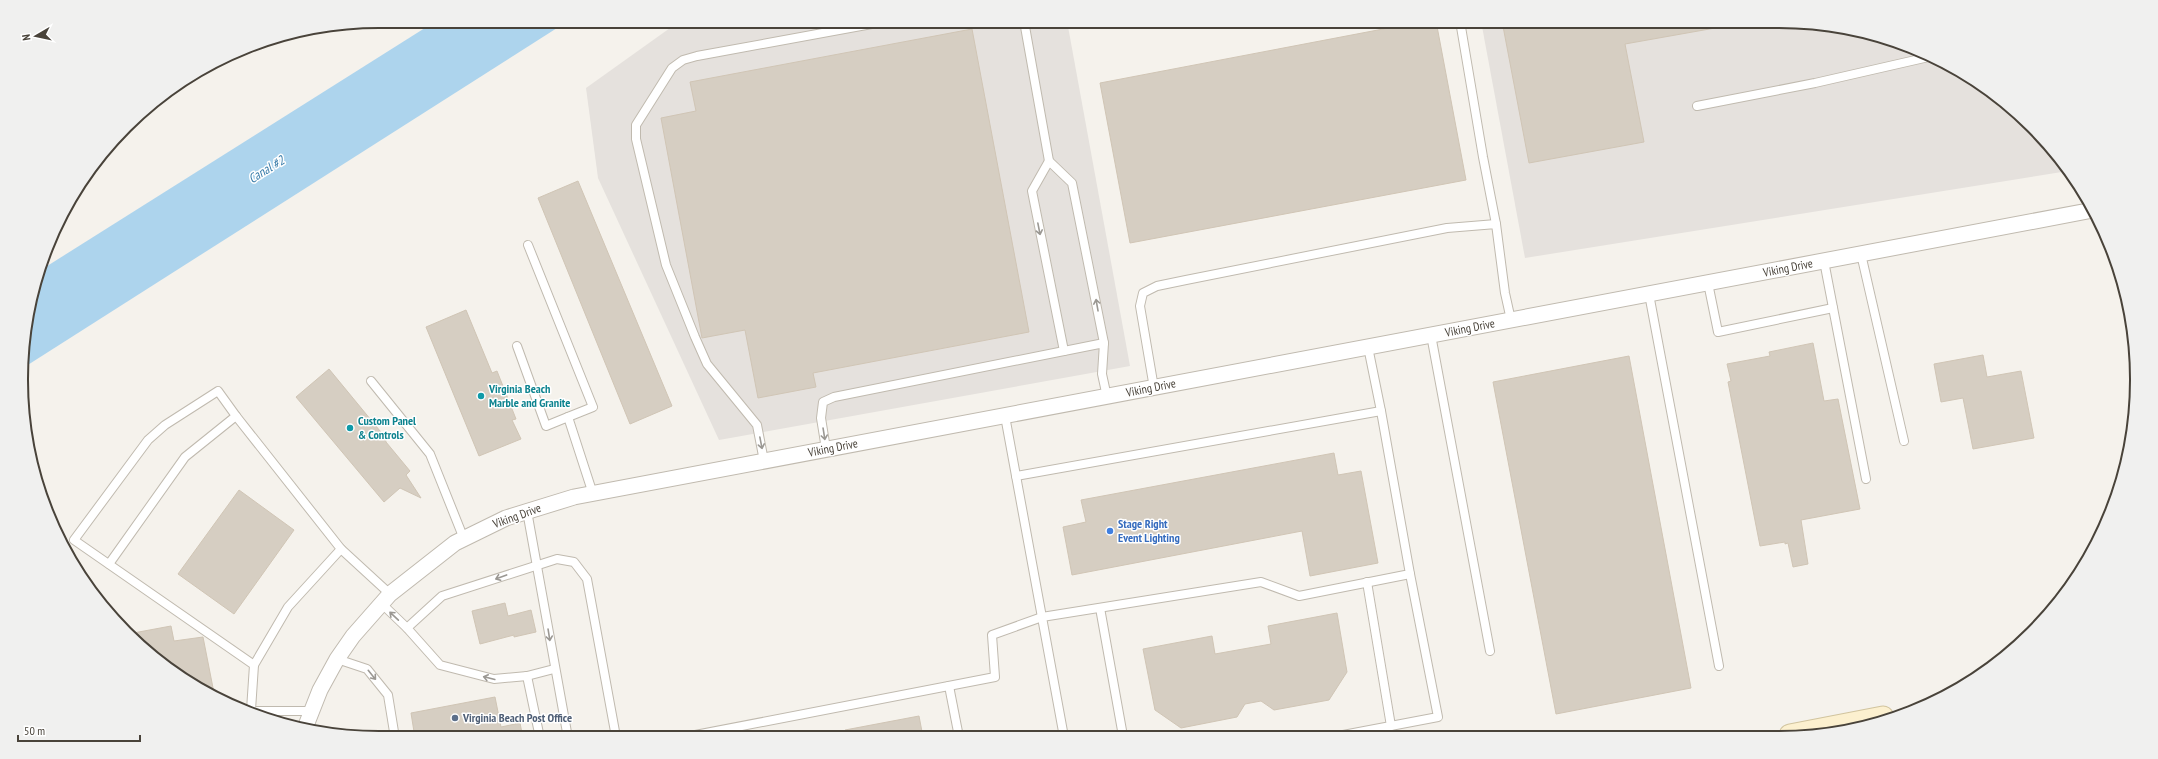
<svg xmlns="http://www.w3.org/2000/svg" width="2158" height="759" viewBox="0 0 2158 759" font-family="'PT Sans Narrow',sans-serif">
	<rect width="100%" height="100%" fill="#f5f2ec"/>
	<g fill="#e5e1dd">
		<polygon points="687,21 1067,21 1130,366 719,440 598,178 586,88 677,23"/>
		<polygon points="1481,21 1778,21 1871,33 1937,58 1997,95 2048,143 2068,171 1525,258"/>
	</g>
	<polygon fill="#add4ed" points="436,21 568,21 23,368 24,333 44,268"/>
	<g fill="#d6cec2" stroke="#d0c5b5">
		<polygon points="1425,21 1436,21 1466,180 1130,243 1100,83"/>
		<polygon points="1502,21 1715,21 1715,28 1625,44 1644,142 1529,163"/>
		<polygon points="972,29 1029,332 813,373 816,387 758,398 745,330 702,338 661,118 696,111 690,82"/>
		<polygon points="578,181 672,406 630,424 538,198"/>
		<polygon points="466,310 492,373 497,371 516,419 512,420 521,439 479,456 426,327"/>
		<polygon points="1813,343 1824,401 1838,399 1860,509 1801,520 1808,564 1793,567 1788,543 1785,544 1785,542 1760,546 1728,382 1731,381 1727,364 1770,356 1769,352"/>
		<polygon points="1983,355 1987,377 2021,371 2034,438 1973,449 1963,398 1941,402 1934,364"/>
		<polygon points="1629,356 1691,688 1556,714 1493,382"/>
		<polygon points="329,369 385,437 386,442 410,471 406,475 421,498 400,488 384,502 296,397"/>
		<polygon points="1334,453 1338,475 1361,471 1378,563 1310,576 1302,531 1072,575 1063,527 1086,522 1081,500"/>
		<polygon points="239,490 294,530 234,614 178,574"/>
		<polygon points="505,603 508,616 531,610 536,632 514,637 514,635 480,644 472,611"/>
		<polygon points="1337,613 1347,672 1329,700 1274,710 1261,701 1245,704 1237,717 1181,728 1155,710 1143,649 1212,636 1215,654 1271,644 1268,626"/>
		<polygon points="171,626 174,641 203,637 214,693 180,677 128,634"/>
		<polygon points="495,697 501,727 520,723 523,738 415,738 411,713"/>
		<polygon points="919,716 923,737 845,737 845,730"/>
	</g>
	<g fill="none" stroke-linecap="round" stroke-linejoin="round">
		<defs>
			<g id="lane">
				<polyline points="1024,21 1049,161"/>
				<polyline points="1460,21 1483,157 1496,224"/>
				<polyline points="1697,106 1815,83 1933,56"/>
				<polyline points="528,245 593,407 568,417"/>
				<polyline points="1861,254 1904,441"/>
				<polyline points="1824,261 1866,479"/>
				<polyline points="1708,283 1718,332 1833,308"/>
				<polyline points="1649,294 1719,666"/>
				<polyline points="1431,335 1490,651"/>
				<polyline points="517,346 546,426 568,417 593,494"/>
				<polyline points="1064,351 1032,191 1049,161 1072,183 1104,343"/>
				<polyline points="371,381 430,454 464,539"/>
				<polyline points="1154,388 1140,306 1143,293 1157,286 1186,280 1447,228 1496,224 1505,293 1511,320"/>
				<polyline points="236,416 218,391 165,425 148,440 74,540 254,665 251,710"/>
				<polyline points="1005,416 1064,737"/>
				<polyline points="826,449 821,418 823,402 834,397 1104,343 1102,374 1107,397"/>
				<polyline points="764,461 757,425 707,364 695,337 666,265 636,139 636,125 672,68 683,60 697,56 888,21"/>
				<polyline points="1016,476 1381,411 1368,347"/>
				<polyline points="527,511 568,738"/>
				<polyline points="341,549 390,594"/>
				<polyline points="109,564 185,457 236,416 341,549 288,607 254,665"/>
				<polyline points="1367,582 1391,726"/>
				<polyline points="381,603 407,628 440,665 494,679 527,676 554,669"/>
				<polyline points="1100,608 1123,736"/>
				<polyline points="407,628 442,596 557,559 574,562 587,579 616,737"/>
				<polyline points="337,659 367,669 388,695 395,738"/>
				<polyline points="527,676 540,738"/>
				<polyline points="949,686 959,737"/>
				<polyline points="255,711 311,711"/>
				<polyline points="1338,736 1438,717 1410,574"/>
				<polyline points="685,737 995,677 992,635 1042,617 1261,582 1299,596 1410,574 1381,411"/>
			</g>
			<polyline id="street" points="305,728 320,690 337,659 353,636 390,594 455,543 506,518 574,497 2093,210"/>
			<polyline id="secondary" points="1790,735 1883,717"/>
		</defs>
		<use href="#lane" stroke="#c0baaf" stroke-width="10"/>
		<use href="#street" stroke="#c0baaf" stroke-width="17"/>
		<use href="#secondary" stroke="#d1c49e" stroke-width="23"/>
		<use href="#lane" stroke="#fff" stroke-width="8"/>
		<use href="#street" stroke="#fff" stroke-width="15"/>
		<use href="#secondary" stroke="#fcf0cf" stroke-width="21"/>
	</g>
	<defs><path id="oneway-shaft" d="M-6 0H5M1.5-3L5.5 0L1.5 3" fill="none" stroke-width="1.6" stroke-linecap="round" stroke-linejoin="round"/></defs>
	<g stroke="#9b9893">
		<use href="#oneway-shaft" transform="translate(1039 229) rotate(79)"/>
		<use href="#oneway-shaft" transform="translate(1097 305) rotate(-100)"/>
		<use href="#oneway-shaft" transform="translate(824 434) rotate(81)"/>
		<use href="#oneway-shaft" transform="translate(761 443) rotate(79)"/>
		<use href="#oneway-shaft" transform="translate(501 577) rotate(160)"/>
		<use href="#oneway-shaft" transform="translate(394 616) rotate(-137)"/>
		<use href="#oneway-shaft" transform="translate(549 635) rotate(81)"/>
		<use href="#oneway-shaft" transform="translate(372 675) rotate(51)"/>
		<use href="#oneway-shaft" transform="translate(489 678) rotate(-166)"/>
	</g>
	<g fill="#0f9aa8" stroke="#fff" stroke-width="1.5">
		<circle cx="481" cy="396" r="4"/>
		<circle cx="350" cy="428" r="4"/>
	</g>
	<circle fill="#3f7fe0" stroke="#fff" stroke-width="1.5" cx="1110" cy="531" r="4"/>
	<circle fill="#5c6f8a" stroke="#fff" stroke-width="1.5" cx="455" cy="718" r="4"/>
	<g text-anchor="middle" stroke-width="3" stroke-linejoin="round" paint-order="stroke">
		<g font-size="12" fill="#49433a" stroke="#fff">
			<text transform="translate(1788 268) rotate(-11)" y="4">Viking Drive</text>
			<text transform="translate(1470 328) rotate(-11)" y="4">Viking Drive</text>
			<text transform="translate(1151 388) rotate(-11)" y="4">Viking Drive</text>
			<text transform="translate(833 448) rotate(-11)" y="4">Viking Drive</text>
			<text transform="translate(517 516) rotate(-20)" y="4">Viking Drive</text>
		</g>
		<g font-size="12" font-weight="bold" fill="#0d838f" stroke="#fff" text-anchor="start">
			<text x="489" y="393">Virginia Beach<tspan x="489" dy="14">Marble and Granite</tspan></text>
			<text x="358" y="425">Custom Panel<tspan x="358" dy="14">&amp; Controls</tspan></text>
		</g>
		<g font-size="12" font-weight="bold" fill="#366cbe" stroke="#fff" text-anchor="start">
			<text x="1118" y="528">Stage Right<tspan x="1118" dy="14">Event Lighting</tspan></text>
		</g>
		<g font-size="12" font-weight="bold" fill="#4e5e75" stroke="#fff" text-anchor="start">
			<text x="463" y="722">Virginia Beach Post Office</text>
		</g>
		<g font-size="13" font-style="italic" fill="#367aa8" stroke="#fff">
			<text transform="translate(266 169) rotate(-32)" y="5">Canal #2</text>
		</g>
	</g>
	<path d="M0 0H2158V759H0ZM379 28H1779A351 351 0 0 1 2130 379V380A351 351 0 0 1 1779 731H379A351 351 0 0 1 28 380V379A351 351 0 0 1 379 28Z" fill="#f0f0ef" fill-rule="evenodd"/>
	<path fill="none" stroke="#49433a" stroke-width="2" d="M379 28H1779A351 351 0 0 1 2130 379V380A351 351 0 0 1 1779 731H379A351 351 0 0 1 28 380V379A351 351 0 0 1 379 28Z"/>
	<g transform="translate(36 36) rotate(261)" stroke="#ffffff" stroke-width="3" paint-order="stroke">
	<path d="M0-3L7 15L0 10L-7 15Z" fill="#49433a"/>
	<text y="-6" font-size="11" font-weight="bold" text-anchor="middle" fill="#49433a">N</text>
	</g>
	<path d="M18 735v6h122v-6" fill="none" stroke="#49433a" stroke-width="2"/>
	<text x="24" y="735" font-size="12" fill="#49433a" stroke="#ffffff" stroke-width="3" paint-order="stroke">50 m</text>
</svg>
